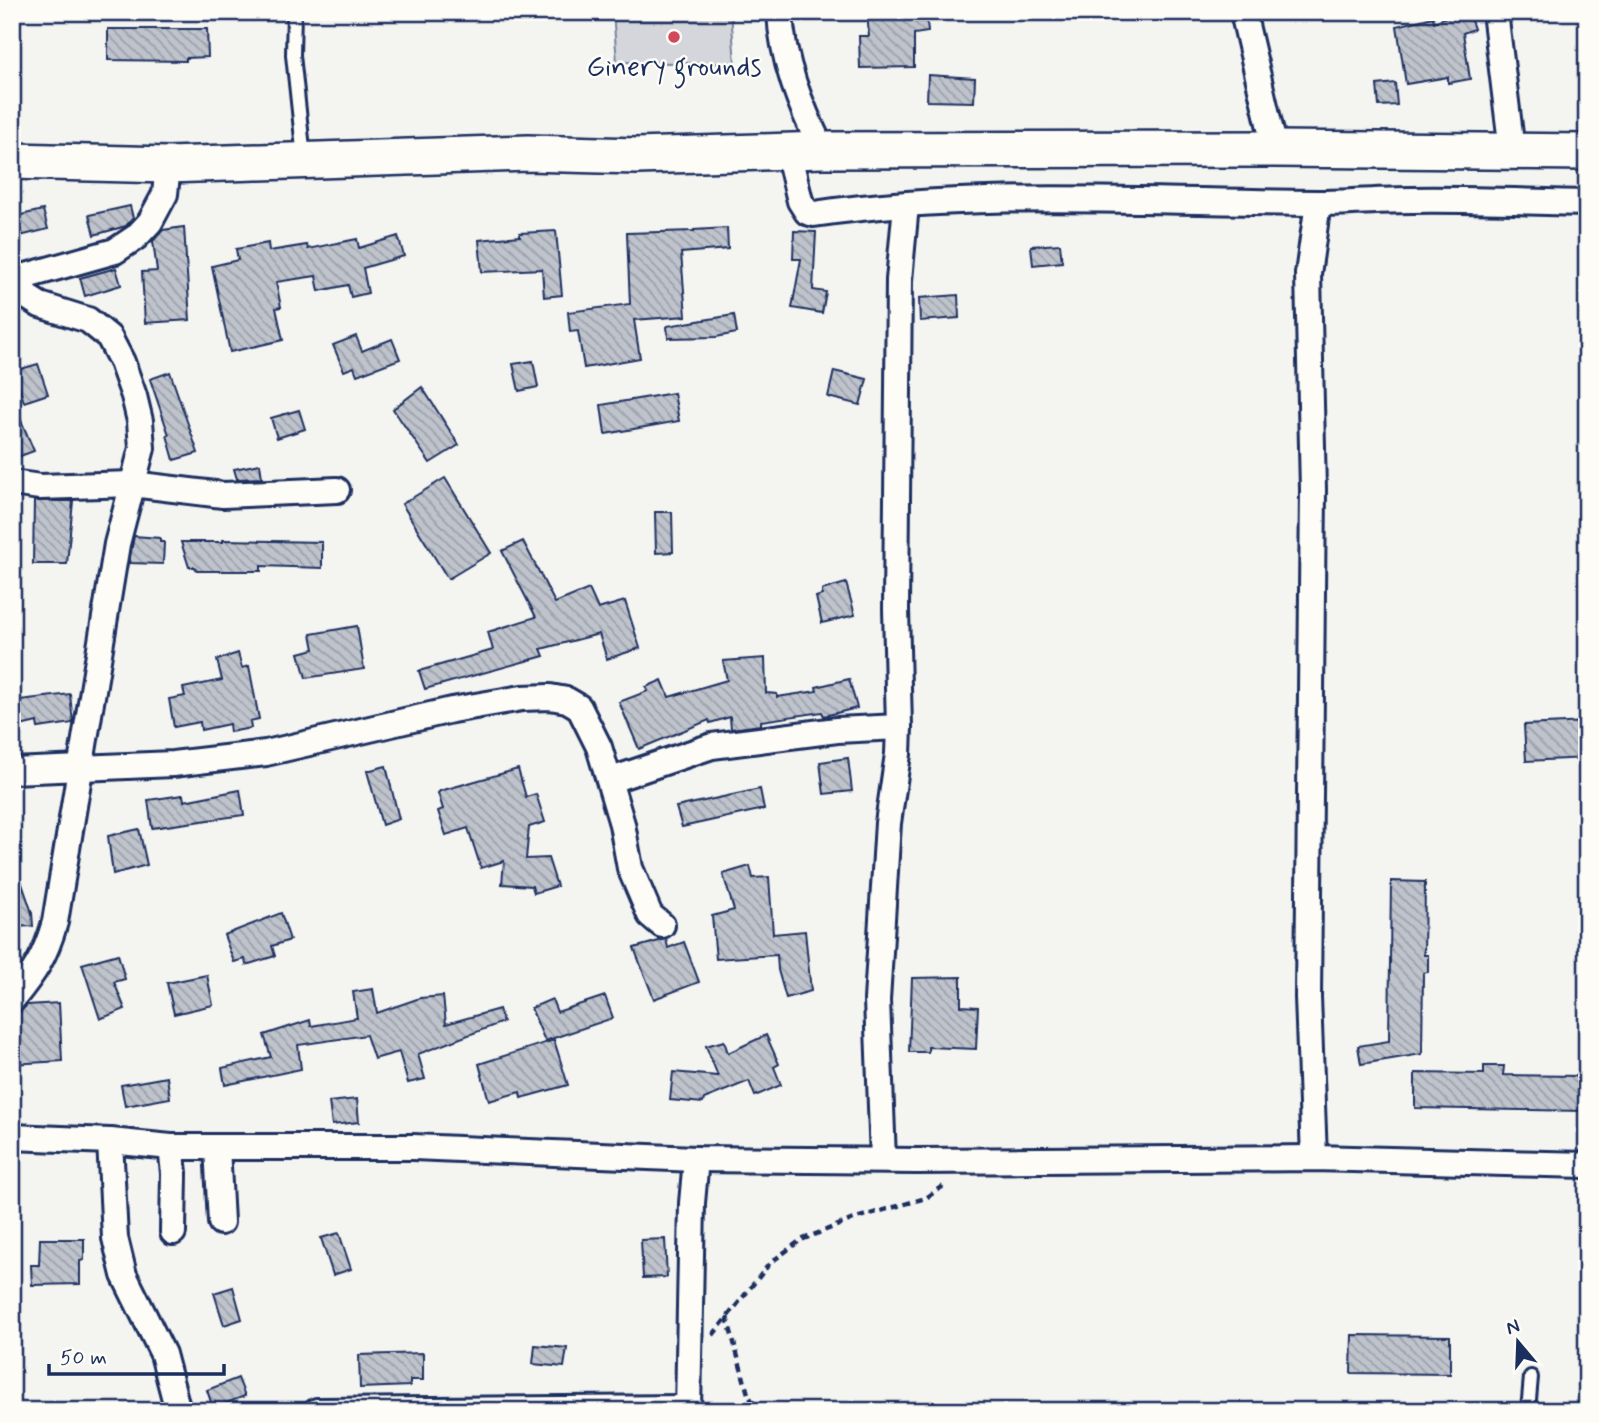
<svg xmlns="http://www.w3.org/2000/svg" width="1599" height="1423" viewBox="0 0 1599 1423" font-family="Mynerve,sans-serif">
	<defs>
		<pattern id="building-back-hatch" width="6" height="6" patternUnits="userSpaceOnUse" patternTransform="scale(1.75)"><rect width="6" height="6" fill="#bfc3cc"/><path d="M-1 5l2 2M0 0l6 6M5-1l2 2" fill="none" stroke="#9a9fa9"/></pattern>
	</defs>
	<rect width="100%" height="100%" fill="#f4f4f1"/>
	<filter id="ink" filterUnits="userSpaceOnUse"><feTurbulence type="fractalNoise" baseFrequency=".0143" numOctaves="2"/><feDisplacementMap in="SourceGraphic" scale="14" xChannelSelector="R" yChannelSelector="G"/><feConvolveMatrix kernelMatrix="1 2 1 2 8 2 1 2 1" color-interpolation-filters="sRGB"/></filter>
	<g filter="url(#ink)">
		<polygon fill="#d4d6db" stroke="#78829c" stroke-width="2" points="613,12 731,12 735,64 617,62"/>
		<g fill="url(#building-back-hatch)" stroke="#1b2f5e" stroke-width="2">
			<polygon points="867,12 926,12 928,32 914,34 914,67 860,68 859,36 869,36"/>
			<polygon points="1459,12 1468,12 1474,29 1463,33 1470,79 1448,83 1448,77 1406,84 1397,26 1433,17 1434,22"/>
			<polygon points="108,29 207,29 208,57 186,58 186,61 108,60"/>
			<polygon points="928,75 975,78 974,102 927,101"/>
			<polygon points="1395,83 1397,105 1379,106 1377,85"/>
			<polygon points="130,206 133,218 126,226 94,235 89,215"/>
			<polygon points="43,210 48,229 12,238 12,217"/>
			<polygon points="184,227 190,320 145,323 142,272 157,271 153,241 163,230"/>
			<polygon points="727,228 728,249 681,253 686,316 634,320 640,358 584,368 578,331 570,332 568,312 630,304 627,233 694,231 694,230"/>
			<polygon points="556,231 562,295 544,297 542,269 482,272 479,240 520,236 520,233"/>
			<polygon points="794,231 816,232 813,290 826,292 822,313 792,308 801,259 793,259"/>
			<polygon points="398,236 404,256 363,268 368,293 351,297 348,285 319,291 316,276 276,282 281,307 276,308 283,340 230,352 212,266 238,260 236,249 268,243 269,251 307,245 308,249 357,239 359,248"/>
			<polygon points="1060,244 1062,262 1033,265 1031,246"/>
			<polygon points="116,268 121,285 85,296 80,278"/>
			<polygon points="958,295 959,318 920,321 919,298"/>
			<polygon points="734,315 737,333 716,337 668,338 667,326"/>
			<polygon points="356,336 362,351 392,339 400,359 357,375 354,367 344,371 333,345"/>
			<polygon points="533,361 538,387 519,391 513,364"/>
			<polygon points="38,364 48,394 24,402 14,371"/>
			<polygon points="834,371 867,379 860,405 828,397"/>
			<polygon points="170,372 198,453 174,460 167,435 169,435 150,379"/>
			<polygon points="422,387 459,445 430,463 393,409"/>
			<polygon points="674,393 679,421 605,434 601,405"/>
			<polygon points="12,399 34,451 12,459"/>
			<polygon points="299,410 305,429 277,438 271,418"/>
			<polygon points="260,464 262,478 237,479 234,469"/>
			<polygon points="445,478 491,553 448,579 402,504"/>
			<polygon points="34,501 73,501 67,564 33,564"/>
			<polygon points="655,512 672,512 673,552 656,553"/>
			<polygon points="134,536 160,538 160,542 164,542 163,564 129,563"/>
			<polygon points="223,540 322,542 322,568 261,566 261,571 197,571 195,567 189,567 181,542 223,542"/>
			<polygon points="523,541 555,603 589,589 598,609 625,601 640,648 607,659 599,634 541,649 544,656 425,689 419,671 493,650 488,632 536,617 502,551"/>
			<polygon points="846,583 855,615 822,623 816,597 822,595 822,590"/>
			<polygon points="357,626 364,669 306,678 299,653 314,649 311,634"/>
			<polygon points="238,653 242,668 249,666 259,719 250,721 251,728 230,732 229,724 201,730 200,722 174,727 169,699 185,696 183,688 222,680 217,660"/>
			<polygon points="765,658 766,693 777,694 777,697 817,691 816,687 849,679 857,708 824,716 822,712 761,721 761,725 731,729 730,717 710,723 709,720 639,749 619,702 648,691 646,687 662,680 669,697 727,680 723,661"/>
			<polygon points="70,694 73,723 38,728 37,722 12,728 12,701"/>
			<polygon points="1587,722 1587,758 1526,761 1524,725"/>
			<polygon points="848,758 852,791 824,794 820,762"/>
			<polygon points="386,766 399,819 382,825 367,771"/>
			<polygon points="518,769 526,797 536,794 545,822 529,827 526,859 548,858 557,886 534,893 532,886 502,884 504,861 481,868 468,828 446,835 438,811 443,809 438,793 440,791"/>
			<polygon points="760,789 764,809 682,827 676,807"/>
			<polygon points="240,790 244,815 152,828 148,800 183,795 184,801"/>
			<polygon points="139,829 147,865 113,874 108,836"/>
			<polygon points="15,863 32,913 33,926 12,927 12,864"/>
			<polygon points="750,866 753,878 769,877 773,934 805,931 811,991 786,998 778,970 777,955 716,959 712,916 734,910 723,874"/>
			<polygon points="1391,881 1425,882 1424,955 1428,955 1428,972 1423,973 1422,1054 1361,1064 1358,1046 1389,1041"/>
			<polygon points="281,913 290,940 272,946 275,956 246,965 245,959 234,962 224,935"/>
			<polygon points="666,939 668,948 684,942 699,982 654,999 634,948"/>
			<polygon points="118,954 125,979 114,982 125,1009 100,1019 82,964"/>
			<polygon points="207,975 213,1005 174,1014 167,983"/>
			<polygon points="961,977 961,1006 978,1007 976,1049 928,1047 928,1052 909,1052 912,978"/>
			<polygon points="373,989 377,1013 420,998 443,996 446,1024 499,1009 503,1022 418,1054 425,1079 408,1083 399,1052 374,1059 366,1035 298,1045 301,1069 225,1085 222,1068 271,1057 264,1035 310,1020 311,1026 357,1018 353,992"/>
			<polygon points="605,996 613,1018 545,1041 531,1008 552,999 557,1012"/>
			<polygon points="59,1003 62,1061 12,1064 12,1015 18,1014 27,1005"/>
			<polygon points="766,1035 779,1064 774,1067 781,1085 755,1096 749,1081 704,1099 703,1103 670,1100 673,1072 718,1076 706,1046 724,1041 728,1053"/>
			<polygon points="554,1040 568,1085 521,1098 520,1092 489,1101 479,1064"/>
			<polygon points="1484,1066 1504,1066 1503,1075 1582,1076 1582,1111 1415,1108 1415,1073 1484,1074"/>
			<polygon points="167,1077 170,1098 125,1106 121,1085"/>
			<polygon points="357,1099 359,1122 332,1125 329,1102"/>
			<polygon points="339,1233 351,1269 333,1275 321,1238"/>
			<polygon points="40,1239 84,1239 84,1260 80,1261 80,1284 32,1285 31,1265 39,1265"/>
			<polygon points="665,1239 667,1277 643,1278 641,1240"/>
			<polygon points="233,1287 242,1319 224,1325 214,1293"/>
			<polygon points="1352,1335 1450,1336 1450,1374 1351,1373"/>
			<polygon points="535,1345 567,1348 564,1367 533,1364"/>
			<polygon points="423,1353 423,1380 410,1380 410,1386 360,1388 359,1355"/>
			<polygon points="238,1378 245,1396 213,1408 207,1390"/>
		</g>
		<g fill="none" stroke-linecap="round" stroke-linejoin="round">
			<defs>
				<g id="lane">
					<polyline points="294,12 293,55 304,158"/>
					<polyline points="1528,1411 1531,1377"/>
				</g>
				<g id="street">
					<path d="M780,12C782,61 801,107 822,150"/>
					<polyline points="1243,12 1275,149"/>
					<polyline points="1495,12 1512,151"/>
					<path d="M788,151L800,201L807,212L814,214C978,190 1151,202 1317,203C1348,203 1380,200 1412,200C1470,199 1529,202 1587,203"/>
					<polyline points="12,280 115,251 136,237 150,222 165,194 168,165"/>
					<polyline points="12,483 40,487 132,484 223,495 337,490"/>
					<polyline points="12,771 173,764 266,753 452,710 522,698 550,697 567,700 579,707 599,747 622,824 630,868 650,915 662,925"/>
					<polyline points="611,780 712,746 837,730 899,727"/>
					<path d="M12,1000C35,972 45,957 55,922L117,544L142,448L140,421L134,396L122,362L109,337L88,320L40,305L29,298L14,279"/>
					<polyline points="12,1137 110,1141 171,1147 413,1147 696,1159 917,1161 1314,1158 1587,1165"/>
					<polyline points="110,1141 115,1238 124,1275 163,1354 178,1411"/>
					<polyline points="171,1147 174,1173 173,1232"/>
					<polyline points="217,1147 221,1222"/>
					<polyline points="1314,1158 1308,997 1313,490 1308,274 1318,203"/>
					<polyline points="883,1160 877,1000 888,823 898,754 899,727 896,609 899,280 906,205"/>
					<polyline points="317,1411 688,1408"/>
					<polyline points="688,1411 692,1203 696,1159"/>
				</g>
				<polyline id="secondary" points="12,161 168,165 528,153 637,156 822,150 1275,149 1587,152"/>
			</defs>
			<use href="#lane" stroke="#1b2f5e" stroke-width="18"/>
			<use href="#street" stroke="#1b2f5e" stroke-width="30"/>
			<use href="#secondary" stroke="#1b2f5e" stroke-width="40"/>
			<g stroke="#1b2f5e" stroke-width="4.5" stroke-dasharray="7 5" stroke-linecap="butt">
				<polyline points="727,1317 748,1394 758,1411"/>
				<polyline points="713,1335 770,1263 801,1240 856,1218 926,1198 945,1185"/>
			</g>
			<use href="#lane" stroke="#fdfcf7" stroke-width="12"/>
			<use href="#street" stroke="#fdfcf7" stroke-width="24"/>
			<use href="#secondary" stroke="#fdfcf7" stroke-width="35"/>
		</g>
	</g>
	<circle fill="#d1495b" stroke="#fdfcf7" stroke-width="2.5" cx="674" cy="37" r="7"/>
	<g text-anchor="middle" stroke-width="5" stroke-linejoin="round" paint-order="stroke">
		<g font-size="28" fill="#1b2f5e" stroke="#fdfcf7">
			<text x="674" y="75">Ginery grounds</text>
		</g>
	</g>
	<rect width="1599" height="1423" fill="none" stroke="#fdfcf7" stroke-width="42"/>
	<rect x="21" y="21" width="1557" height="1381" fill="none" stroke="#1b2f5e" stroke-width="2.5" filter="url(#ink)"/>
	<g transform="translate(1518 1342) rotate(341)" stroke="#fdfcf7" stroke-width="5" paint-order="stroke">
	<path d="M0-5L12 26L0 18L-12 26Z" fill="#1b2f5e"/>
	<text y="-10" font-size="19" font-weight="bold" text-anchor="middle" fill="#1b2f5e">N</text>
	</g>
	<path d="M49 1364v10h175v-10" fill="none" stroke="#1b2f5e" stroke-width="3.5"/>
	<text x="60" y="1364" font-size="21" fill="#1b2f5e" stroke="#fdfcf7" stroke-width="5" paint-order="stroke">50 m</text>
</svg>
